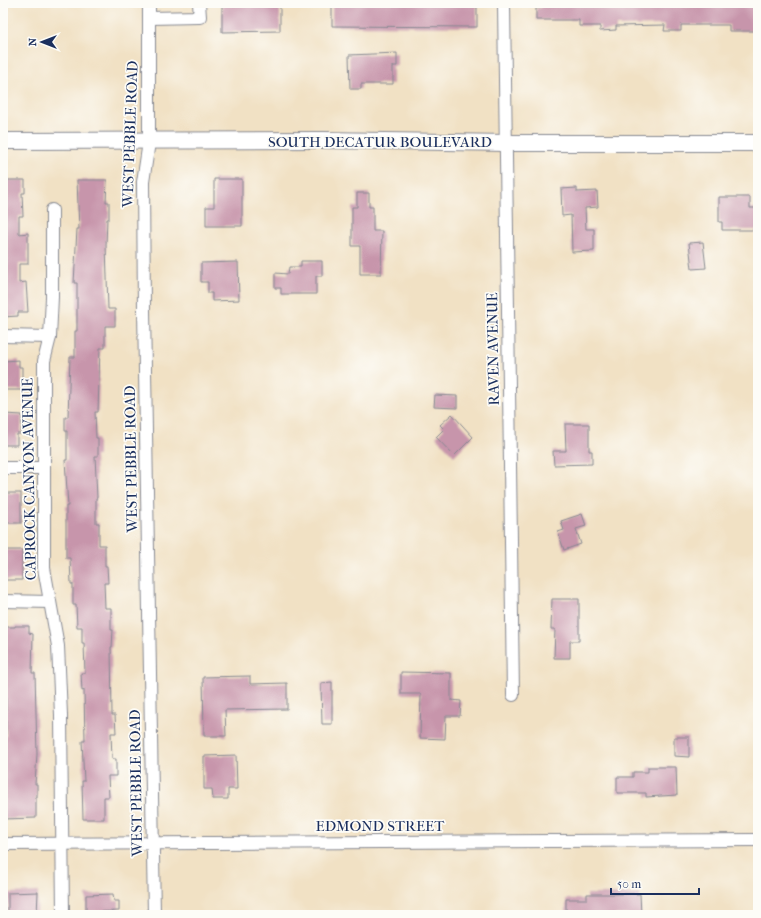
<svg xmlns="http://www.w3.org/2000/svg" width="761" height="918" viewBox="0 0 761 918" font-family="'IM FELL French Canon',serif">
	<rect width="100%" height="100%" fill="#fdfcf7"/>
	<filter id="ink" filterUnits="userSpaceOnUse"><feTurbulence type="fractalNoise" baseFrequency=".025" numOctaves="2"/><feDisplacementMap in="SourceGraphic" scale="8" xChannelSelector="R" yChannelSelector="G"/><feConvolveMatrix kernelMatrix="1 2 1 2 8 2 1 2 1" color-interpolation-filters="sRGB"/></filter>
	<filter id="wash" filterUnits="userSpaceOnUse"><feTurbulence type="fractalNoise" baseFrequency=".012" numOctaves="4" result="noise"/><feDisplacementMap in="SourceGraphic" scale="16" xChannelSelector="R" yChannelSelector="G"/><feGaussianBlur stdDeviation="0.9" result="paint"/><feColorMatrix in="noise" values="0 0 0 0 0 0 0 0 0 0 0 0 0 0 0 0 0 1.4 0 .05"/><feComposite in="paint" operator="in"/></filter>
	<g filter="url(#wash)">
		<rect width="100%" height="100%" fill="#f1e1c4"/>
		<g id="blocks">
			<g fill="#c795ab">
				<polygon points="222,3 280,3 280,31 222,32"/>
				<polygon points="332,3 477,3 477,27 332,26"/>
				<polygon points="541,3 616,3 616,6 758,5 758,31 729,31 729,25 681,25 681,31 664,31 665,25 616,26 616,30 600,31 600,26 579,26 579,20 536,20 536,8 541,8"/>
				<polygon points="397,53 397,66 393,66 393,84 361,84 361,89 350,89 349,55"/>
				<polygon points="214,179 242,179 242,226 206,226 206,207 214,207"/>
				<polygon points="3,180 25,180 25,193 22,193 23,216 19,216 19,234 28,233 28,264 19,264 19,283 26,282 28,312 18,312 18,316 3,317"/>
				<polygon points="77,180 107,180 106,202 109,202 109,219 107,219 106,245 108,309 115,309 115,326 105,326 105,348 100,348 98,412 95,412 96,438 98,438 98,456 95,456 97,498 96,498 96,523 99,523 99,545 105,545 105,566 107,566 108,583 104,583 105,608 111,608 111,630 113,630 112,647 111,647 112,715 115,715 116,733 111,733 112,759 116,759 116,776 108,776 109,797 104,797 104,819 83,819 82,781 84,781 82,741 85,741 84,690 82,691 81,673 85,673 84,643 82,643 82,627 77,627 76,605 73,605 73,584 71,584 70,558 66,558 66,506 68,506 65,460 67,460 67,431 65,431 65,417 68,417 70,357 75,357 75,331 77,331 77,283 74,283 77,229 79,229"/>
				<polygon points="577,188 577,192 597,191 598,207 585,208 586,229 594,229 594,251 572,252 571,215 562,216 561,189"/>
				<polygon points="357,193 369,193 369,207 373,207 373,231 382,231 381,274 360,274 360,246 352,246 352,207 357,207"/>
				<polygon points="719,197 750,197 750,208 758,208 758,230 722,230 722,222 719,222"/>
				<polygon points="703,242 706,268 692,269 689,243"/>
				<polygon points="301,261 322,261 322,276 316,276 316,294 281,294 281,288 275,288 275,273 288,274 289,267 301,267"/>
				<polygon points="238,262 239,300 212,301 212,293 208,293 208,282 201,282 201,263"/>
				<polygon points="19,360 19,367 22,367 22,390 5,390 4,361"/>
				<polygon points="435,395 457,396 457,408 434,407"/>
				<polygon points="5,414 22,415 21,434 17,434 17,445 4,445"/>
				<polygon points="452,414 473,437 454,456 436,437 444,429 440,425"/>
				<polygon points="565,424 589,424 589,451 592,451 592,464 554,465 553,451 566,451"/>
				<rect x="4" y="493" width="17" height="30"/>
				<polygon points="582,514 586,526 576,529 581,544 564,550 558,532 564,530 561,521"/>
				<polygon points="5,550 22,550 22,580 4,580"/>
				<polygon points="552,599 579,599 579,641 570,641 570,658 554,658 555,629 551,629"/>
				<polygon points="15,626 29,626 29,633 33,634 32,673 35,673 37,754 35,784 37,784 37,797 36,797 36,818 3,819 3,802 4,802 3,737 6,737 6,656 3,656 3,627 15,627"/>
				<polygon points="401,672 451,673 451,700 461,701 460,716 446,716 445,739 420,738 421,694 401,694"/>
				<polygon points="250,676 250,684 287,683 287,709 225,710 226,736 204,736 203,677"/>
				<polygon points="332,682 332,724 322,724 321,683"/>
				<polygon points="674,737 689,737 689,757 674,756"/>
				<polygon points="236,755 237,789 228,789 228,799 213,799 212,789 204,789 204,756"/>
				<polygon points="648,767 676,767 677,795 646,797 646,793 617,793 617,777 633,777 633,772 648,772"/>
				<polygon points="38,892 37,915 8,915 8,893"/>
				<polygon points="113,894 114,901 119,901 119,911 86,912 86,895"/>
				<polygon points="587,894 640,894 641,915 566,915 566,899 587,899"/>
			</g>
		</g>
	</g>
	<g filter="url(#ink)">
		<use href="#blocks" fill-opacity="0" stroke="#868891" stroke-width="1"/>
		<g fill="none" stroke-linecap="round" stroke-linejoin="round">
			<defs>
				<g id="minor">
					<polyline points="149,3 149,142 143,182 144,310 154,915"/>
					<polyline points="504,3 513,695"/>
					<polyline points="149,18 200,17 199,3"/>
					<polyline points="52,210 52,297 50,337 44,361 44,568 58,646 61,715 63,915"/>
					<polyline points="3,336 50,337"/>
					<polyline points="3,468 44,468"/>
					<polyline points="3,601 50,602"/>
					<polyline points="3,844 758,840"/>
				</g>
				<polyline id="major" points="3,141 323,140 507,143 758,143"/>
			</defs>
			<use href="#minor" stroke="#868891" stroke-width="14"/>
			<use href="#major" stroke="#868891" stroke-width="18"/>
			<use href="#minor" stroke="#fff" stroke-width="12"/>
			<use href="#major" stroke="#fff" stroke-width="16"/>
		</g>
	</g>
	<g text-anchor="middle" stroke-width="3.5" stroke-linejoin="round" paint-order="stroke">
		<g font-size="15" fill="#1b2f5e" stroke="#fdfcf7">
			<text transform="translate(130 134) rotate(-88)" y="5">WEST PEBBLE ROAD</text>
			<text x="380" y="147">SOUTH DECATUR BOULEVARD</text>
			<text transform="translate(493 349) rotate(-91)" y="5">RAVEN AVENUE</text>
			<text transform="translate(131 459) rotate(-91)" y="5">WEST PEBBLE ROAD</text>
			<text transform="translate(29 479) rotate(-91)" y="5">CAPROCK CANYON AVENUE</text>
			<text transform="translate(136 783) rotate(-91)" y="5">WEST PEBBLE ROAD</text>
			<text x="380" y="831">EDMOND STREET</text>
		</g>
	</g>
	<rect width="761" height="918" fill="none" stroke="#fdfcf7" stroke-width="16"/>
	<g transform="translate(42 42) rotate(270)" stroke="#fdfcf7" stroke-width="3" paint-order="stroke">
	<path d="M0-3L7 15L0 10L-7 15Z" fill="#1b2f5e"/>
	<text y="-6" font-size="11" font-weight="bold" text-anchor="middle" fill="#1b2f5e">N</text>
	</g>
	<path d="M611 888v6h88v-6" fill="none" stroke="#1b2f5e" stroke-width="2"/>
	<text x="617" y="888" font-size="12" fill="#1b2f5e" stroke="#fdfcf7" stroke-width="3" paint-order="stroke">50 m</text>
</svg>
